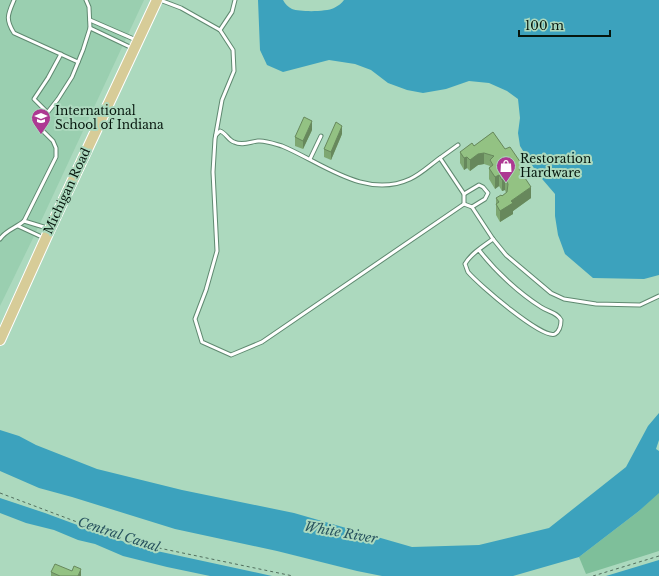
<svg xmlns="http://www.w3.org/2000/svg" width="659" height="576" viewBox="0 0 659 576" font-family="'Libre Baskerville',serif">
	<rect width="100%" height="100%" fill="#acd9be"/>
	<polygon fill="#9acfb0" points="0,0 144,0 35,234 0,306"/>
	<polygon fill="#7ebf9a" points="659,492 659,551 586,574 579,557 639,511"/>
	<g fill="#3ca2bd">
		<path d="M258,0H283C285,4 288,7 292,9C300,12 326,12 334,8C338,6 342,3 344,0H659V275L644,279L593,278L565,254L558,235L555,216V194L537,173L520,146L518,133L520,118L518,99L507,91L489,83L469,81L446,89L423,93L407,90L388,83L371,70L355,64L329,60L283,72L267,65L260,50Z"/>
		<polygon points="659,413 659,440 656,449 659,451 659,493 639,511 579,557 513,576 382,576 357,571 277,551 175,529 72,497 39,488 0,471 0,430 19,436 36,445 97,469 182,490 294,513 412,547 479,545 549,528 626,467 648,426"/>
		<polygon points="0,498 45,513 107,536 143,548 272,576 210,576 167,567 123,556 95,544 78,540 54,530 26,523 0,513"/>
		<polygon points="659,560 659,576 598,576 606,576"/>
	</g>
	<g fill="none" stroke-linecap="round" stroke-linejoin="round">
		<defs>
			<g id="lane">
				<path d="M14,0C8,14 5,19 14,33L78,62"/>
				<polyline points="160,0 181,8 220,30 233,50 234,71 222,100 215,139 213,172 217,251 206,290 195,319 202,342 231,355 262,342 464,204 472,207 493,239 506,255 551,293 564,299 596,304 640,305 659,296"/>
				<polyline points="90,20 136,40"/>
				<polyline points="90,28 132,48"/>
				<polyline points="220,30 232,12 235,0"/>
				<polyline points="47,112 34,99 48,78 61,54"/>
				<path d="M216,135L220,131C226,133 228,140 234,142C242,146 250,142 258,141C265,140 275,144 282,146C321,162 365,200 410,179C421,174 430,165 440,158L464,194V204"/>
				<polyline points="440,158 458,145"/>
				<polyline points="310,159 321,136"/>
				<polyline points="464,194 479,185 483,187 488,193 485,199 472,207"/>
				<polyline points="18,226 44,238"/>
				<polyline points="47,228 24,221 56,157 56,148 53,141 43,131 41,126 41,121 58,99 72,77 83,50 90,28 89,7 86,0"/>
				<path d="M0,239C6,230 16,228 24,221"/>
				<path d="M479,250C495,271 519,293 541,307C548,312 557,312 561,320C561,325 560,331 555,334C543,340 478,284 468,272C467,270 466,266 465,264C471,253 484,246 493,239"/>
			</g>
			<polyline id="primary" points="0,340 50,229 157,0"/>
		</defs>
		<use href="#lane" stroke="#5f8970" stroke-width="5"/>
		<use href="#primary" stroke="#fff" stroke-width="12"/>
		<g stroke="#516e5d" stroke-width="1" stroke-dasharray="3 3" stroke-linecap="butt">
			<polyline points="0,493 117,537 154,547 293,576"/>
			<polyline points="593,576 659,556"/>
		</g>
		<use href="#lane" stroke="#fff" stroke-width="3"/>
		<use href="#primary" stroke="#d7cc98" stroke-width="10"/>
	</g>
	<g fill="#7ea771">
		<polygon points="312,130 303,149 295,146 295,137"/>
		<polygon points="493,132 523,176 531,198 513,211 513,214 500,222 496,215 496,198 502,196 506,193 505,190 502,191 499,186 495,189 489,179 489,168 490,166 484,164 478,165 470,171 467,168 464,170 460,163 460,152 474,146"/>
		<polygon points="342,134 331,160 324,157 324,149"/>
		<polygon points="51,572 81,576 51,576"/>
	</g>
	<g fill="#67885c">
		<polygon points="312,121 312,130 303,149 303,141"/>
		<polygon points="342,126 342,134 331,160 331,152"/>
		<polygon points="484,153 484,164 478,165 470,171 470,160 478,154"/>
		<polygon points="467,157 467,168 464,170 464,158"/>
		<polygon points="523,166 523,177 519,169"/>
		<polygon points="499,175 499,186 495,189 495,177"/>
		<polygon points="505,178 505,190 502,191 502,180"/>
		<polygon points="531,187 531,198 513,211 513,214 500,222 500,211 511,201"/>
		<polygon points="81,569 81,576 78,576"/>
	</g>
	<g fill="#93c283" stroke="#67885c">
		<polygon points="304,117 312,121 303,141 295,137"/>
		<polygon points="336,122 342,126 331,152 324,149"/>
		<polygon points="493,132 505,149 510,147 523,166 519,169 531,187 511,201 513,203 500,211 496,204 499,202 496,198 501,195 502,196 507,192 508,184 505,178 502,180 499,175 495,177 489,168 493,165 490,160 494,156 484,153 478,154 470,160 467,157 464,158 460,152 472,143 474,146"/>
		<polygon points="55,564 72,571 74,566 81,569 78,576 60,576 51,572"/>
	</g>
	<defs>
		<symbol id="school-pin" viewBox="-11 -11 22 30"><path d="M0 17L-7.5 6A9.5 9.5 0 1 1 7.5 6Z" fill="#ad3992" stroke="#acd9be"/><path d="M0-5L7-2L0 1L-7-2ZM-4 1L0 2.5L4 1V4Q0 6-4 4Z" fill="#fff"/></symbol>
		<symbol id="shop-pin" viewBox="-11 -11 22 30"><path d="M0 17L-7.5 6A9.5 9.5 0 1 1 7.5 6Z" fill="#ad3992" stroke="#acd9be"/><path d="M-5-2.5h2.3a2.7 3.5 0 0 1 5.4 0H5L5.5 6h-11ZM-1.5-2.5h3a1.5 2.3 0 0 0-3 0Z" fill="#fff"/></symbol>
	</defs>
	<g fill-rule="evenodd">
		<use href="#school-pin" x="30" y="107" width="22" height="30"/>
		<use href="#shop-pin" x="495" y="155" width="22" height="30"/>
	</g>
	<g text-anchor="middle" stroke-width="4" stroke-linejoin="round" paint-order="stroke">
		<g font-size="12" fill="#06160d" stroke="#acd9be" text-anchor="start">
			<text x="55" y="115">International<tspan x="55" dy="14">School of Indiana</tspan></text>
			<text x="520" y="163">Restoration<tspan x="520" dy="14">Hardware</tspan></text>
		</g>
		<g font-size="12" fill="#06160d" stroke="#acd9be">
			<text transform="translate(67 191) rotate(-65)" y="4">Michigan Road</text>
		</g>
		<g font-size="13" font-style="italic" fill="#27525e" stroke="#acd9be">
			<text transform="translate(341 532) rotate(10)" y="5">White River</text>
			<text transform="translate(119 534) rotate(18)" y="5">Central Canal</text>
		</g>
	</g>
	<path d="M519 30v6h91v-6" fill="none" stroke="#06160d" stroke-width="2"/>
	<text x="525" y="30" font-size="12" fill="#06160d" stroke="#acd9be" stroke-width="3" paint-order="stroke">100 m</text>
</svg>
